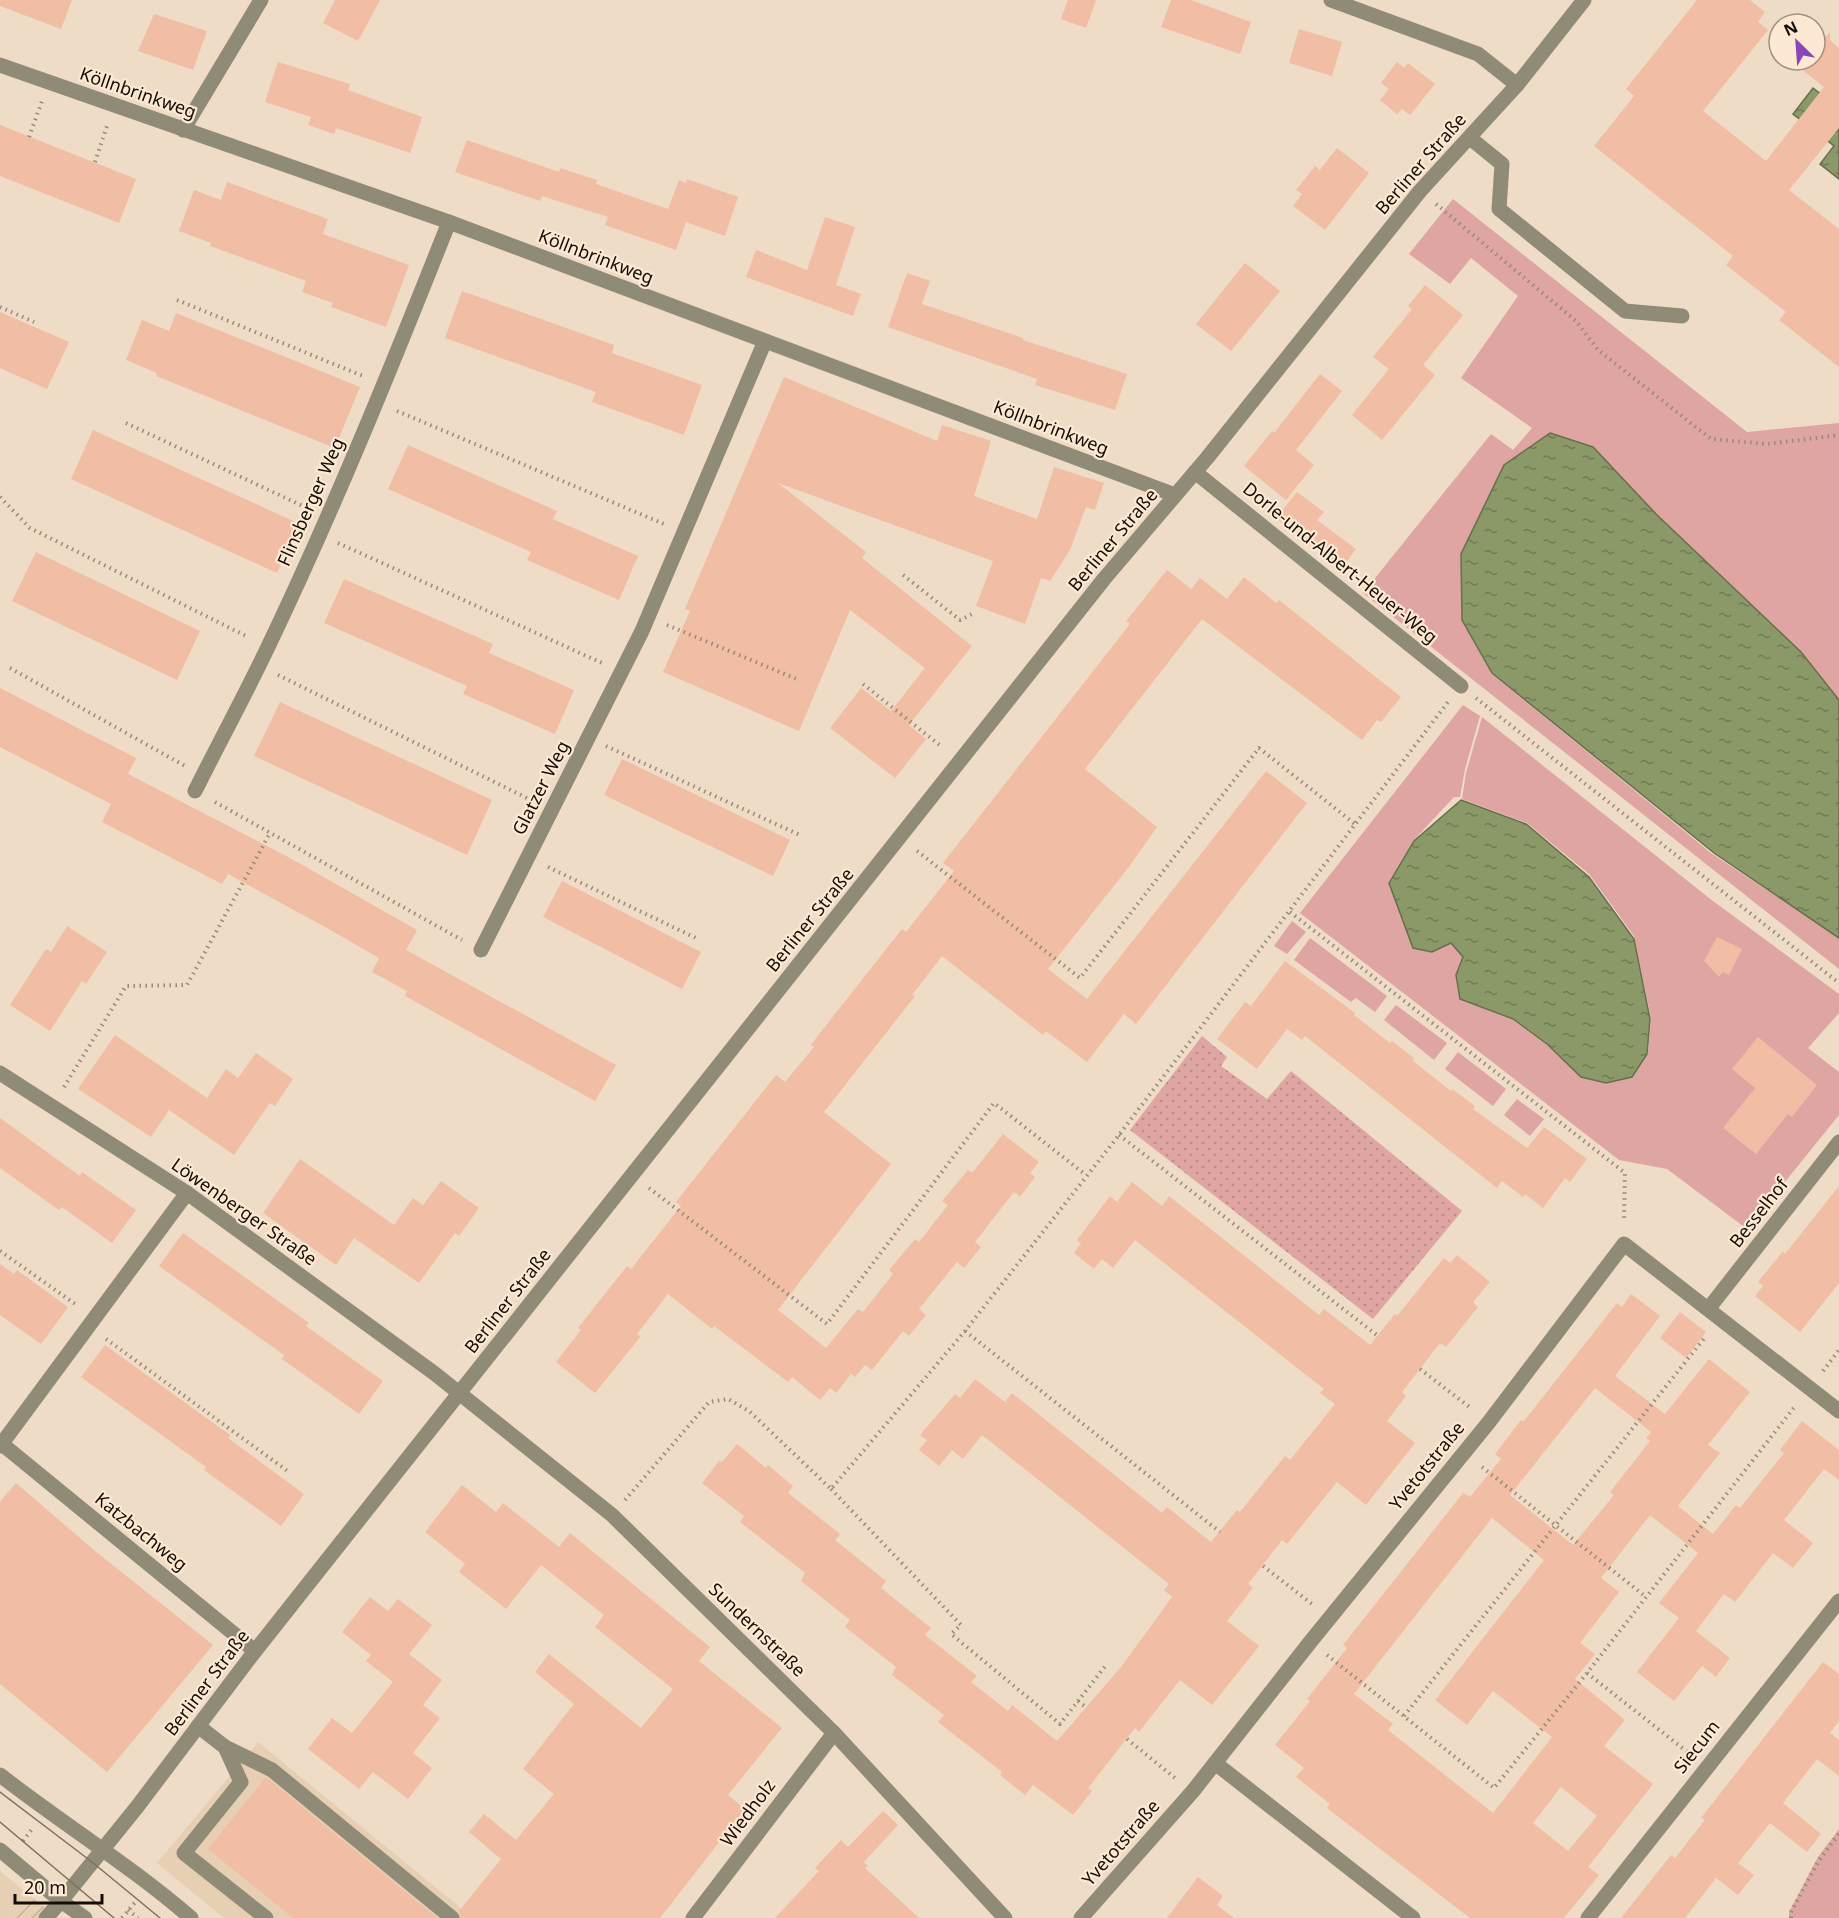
<svg xmlns="http://www.w3.org/2000/svg" width="1839" height="1918" viewBox="0 0 1839 1918" font-family="'Noto Sans',sans-serif">
	<defs>
		<pattern id="industrial-furrows" width="10" height="10" patternUnits="userSpaceOnUse" patternTransform="scale(1.5)"><rect width="10" height="10" fill="#e7cfb3"/><path d="M-1 1l2-2M0 10L10 0M9 11l2-2" fill="none" stroke="#c5b198"/></pattern>
		<pattern id="park-dots" width="8" height="8" patternUnits="userSpaceOnUse" patternTransform="scale(1.5)"><rect width="8" height="8" fill="#dfa5a3"/><path d="M2 2h.1M6 6h.1" fill="none" stroke="#be8d8b" stroke-width="1.8" stroke-linecap="round"/></pattern>
		<pattern id="water-ripples" width="26" height="14" patternUnits="userSpaceOnUse" patternTransform="scale(1.5)"><rect width="26" height="14" fill="#8b9868"/><path d="M2 4q2-2 4 0t4 0M15 11q2-2 4 0t4 0" fill="none" stroke="#707a54"/></pattern>
	</defs>
	<rect width="100%" height="100%" fill="#efdcc6"/>
	<g fill="#e7cfb3">
		<polygon points="258,1742 461,1908 503,1918 224,1918 157,1863"/>
		<polygon points="0,1871 28,1894 12,1918 0,1918"/>
	</g>
	<polygon fill="url(#industrial-furrows)" points="28,1894 58,1918 12,1918"/>
	<g fill="#dfa5a3">
		<polygon points="1453,199 1747,432 1839,423 1839,700 1801,652 1656,514 1593,447 1462,620 1492,674 1711,853 1839,938 1839,969 1363,593 1491,434 1513,450 1532,428 1461,378 1518,296 1471,258 1450,284 1409,254"/>
		<polygon points="1463,705 1480,716 1465,769 1460,797 1454,797 1414,840 1389,881 1413,948 1432,952 1451,943 1463,957 1456,975 1460,999 1513,1020 1549,1047 1582,1078 1605,1083 1632,1077 1648,1053 1651,1018 1634,936 1589,874 1527,823 1462,799 1466,773 1482,717 1709,898 1839,994 1839,1013 1808,1048 1839,1072 1839,1115 1747,1229 1667,1169 1619,1160 1300,913"/>
		<polygon points="1292,921 1306,932 1287,954 1274,946"/>
		<polygon points="1310,938 1387,996 1375,1012 1356,998 1351,1002 1294,960"/>
		<polygon points="1396,1005 1447,1043 1434,1060 1384,1020"/>
		<polygon points="1458,1052 1506,1089 1493,1106 1445,1069"/>
		<polygon points="1517,1099 1544,1119 1530,1136 1504,1115"/>
		<polygon points="1839,1829 1839,1918 1789,1918 1789,1912 1818,1857"/>
	</g>
	<polygon fill="url(#park-dots)" points="1202,1036 1227,1057 1221,1066 1267,1099 1291,1071 1462,1211 1373,1319 1130,1130"/>
	<g fill="url(#water-ripples)" stroke="#676f4b" stroke-width="1.5">
		<polygon points="1813,88 1839,108 1839,179 1820,164 1834,146 1793,114"/>
		<polygon points="1550,433 1593,447 1656,514 1801,652 1839,700 1839,938 1714,853 1492,673 1462,620 1461,554 1504,465"/>
		<polygon points="1461,800 1526,824 1589,877 1634,939 1650,1019 1647,1054 1632,1077 1606,1083 1581,1077 1548,1045 1513,1019 1460,999 1456,975 1463,957 1451,943 1432,952 1413,948 1389,883 1414,841"/>
	</g>
	<g fill="#f1bda4" fill-rule="evenodd">
		<polygon points="0,0 72,0 61,29 0,6"/>
		<polygon points="335,0 380,0 358,41 323,23"/>
		<polygon points="1068,0 1096,0 1086,28 1061,19"/>
		<polygon points="1171,0 1191,0 1251,22 1240,54 1161,27"/>
		<polygon points="1697,0 1750,0 1765,12 1758,22 1768,30 1703,111 1766,161 1824,87 1800,68 1807,60 1815,60 1815,50 1830,32 1830,40 1839,48 1839,128 1789,190 1839,229 1839,367 1779,320 1786,312 1726,265 1733,256 1594,146 1634,96 1626,89"/>
		<polygon points="154,14 207,31 193,70 138,51"/>
		<polygon points="1299,29 1342,42 1332,76 1289,63"/>
		<polygon points="278,62 350,84 348,90 422,117 410,153 336,128 334,134 308,125 311,117 265,102"/>
		<polygon points="1397,62 1404,68 1408,63 1435,84 1410,115 1402,109 1397,114 1380,100 1389,89 1381,83"/>
		<polygon points="0,125 136,179 119,223 0,176"/>
		<polygon points="467,140 559,172 560,168 597,180 596,184 668,209 679,180 686,183 687,179 738,197 725,236 686,222 676,250 605,225 608,217 542,196 540,201 455,172"/>
		<polygon points="1337,148 1369,173 1325,230 1293,206 1302,194 1296,190 1315,166 1320,170"/>
		<polygon points="227,182 328,219 323,234 409,265 386,327 331,307 333,303 302,292 306,281 210,246 211,243 179,231 194,190 221,200"/>
		<polygon points="825,217 855,227 836,285 861,294 853,316 746,277 756,250 807,270"/>
		<polygon points="1245,263 1280,291 1231,351 1196,324"/>
		<polygon points="907,273 930,281 922,304 1023,338 1023,340 1127,374 1115,410 1035,385 1037,379 888,327"/>
		<polygon points="1425,285 1463,315 1423,365 1435,375 1382,440 1352,415 1389,369 1373,357 1412,309 1408,306"/>
		<polygon points="462,291 614,345 612,353 702,385 684,435 592,402 596,392 445,338"/>
		<polygon points="0,312 69,342 47,389 0,368"/>
		<polygon points="176,313 360,387 335,448 156,376 157,373 126,360 142,320 169,331"/>
		<polygon points="1320,374 1342,391 1296,450 1314,465 1286,500 1244,466 1272,431 1274,433"/>
		<polygon points="784,377 937,441 942,425 991,441 974,496 1037,519 1054,467 1104,483 1095,510 1086,507 1070,550 1050,581 1041,578 1025,624 976,606 993,561 778,483 866,552 862,558 972,646 909,725 926,739 895,778 830,728 861,688 891,711 925,668 850,610 799,731 663,672 690,611 685,609"/>
		<polygon points="93,430 300,524 277,573 71,479"/>
		<polygon points="408,445 557,511 553,519 638,556 619,600 527,560 531,552 388,489"/>
		<polygon points="1297,492 1324,512 1317,520 1356,549 1341,569 1276,518"/>
		<polygon points="36,552 200,631 177,680 12,601"/>
		<polygon points="1167,570 1191,589 1200,578 1227,599 1244,577 1276,603 1279,600 1401,697 1381,722 1377,720 1362,740 1202,619 1085,769 1157,827 1128,868 1048,969 1087,999 1266,771 1307,803 1136,1024 1124,1014 1087,1062 1046,1031 1043,1035 942,956 912,995 915,996 824,1112 891,1164 778,1310 826,1348 858,1309 863,1312 893,1274 889,1270 915,1239 919,1242 948,1205 942,1201 968,1170 972,1173 1003,1134 1039,1162 1030,1173 1035,1177 1020,1197 1014,1192 975,1242 981,1247 964,1268 957,1262 919,1309 926,1315 909,1336 903,1331 872,1370 865,1365 855,1377 851,1374 836,1393 830,1388 820,1400 792,1377 788,1382 714,1326 712,1329 668,1294 637,1334 641,1336 595,1393 556,1362 581,1330 578,1328 627,1266 631,1269 681,1206 676,1202 776,1075 785,1082 814,1047 811,1045 820,1033 902,929 906,932 954,871 943,863 1130,624 1126,621"/>
		<polygon points="344,579 493,644 489,653 574,690 555,734 463,694 467,686 324,623"/>
		<polygon points="0,688 136,758 128,774 290,858 417,930 406,950 616,1065 595,1101 405,996 407,991 372,972 379,958 325,927 228,874 222,884 102,822 111,804 0,747"/>
		<polygon points="280,702 492,800 467,855 254,756"/>
		<polygon points="622,759 790,840 773,876 604,795"/>
		<polygon points="562,881 701,952 682,989 543,917"/>
		<polygon points="67,926 107,952 86,984 82,981 50,1031 10,1005 46,949 51,952"/>
		<polygon points="1717,937 1742,949 1729,975 1723,972 1719,977 1704,961"/>
		<polygon points="1285,961 1355,1013 1354,1015 1390,1043 1392,1041 1414,1058 1413,1061 1451,1091 1452,1089 1475,1106 1473,1109 1527,1148 1544,1127 1587,1159 1570,1182 1565,1178 1543,1208 1525,1194 1523,1197 1502,1181 1497,1188 1305,1036 1302,1040 1287,1029 1257,1069 1217,1039 1245,1002 1251,1006"/>
		<polygon points="115,1035 207,1098 226,1069 238,1078 256,1053 293,1079 275,1106 270,1103 234,1155 169,1110 151,1137 78,1089"/>
		<polygon points="1758,1037 1817,1085 1792,1117 1788,1114 1756,1154 1723,1128 1755,1088 1732,1069"/>
		<polygon points="0,1118 80,1176 82,1172 136,1210 112,1243 62,1207 59,1210 0,1168"/>
		<polygon points="300,1159 394,1225 413,1198 423,1205 441,1181 479,1208 459,1236 455,1233 419,1283 354,1238 336,1265 263,1213"/>
		<polygon points="1132,1182 1162,1206 1169,1196 1319,1315 1324,1309 1370,1345 1395,1314 1397,1316 1444,1258 1450,1263 1457,1255 1490,1282 1473,1302 1478,1307 1446,1347 1440,1343 1402,1392 1406,1396 1387,1421 1415,1443 1366,1505 1337,1482 1287,1544 1282,1540 1248,1584 1253,1588 1227,1621 1259,1646 1212,1705 1180,1680 1139,1732 1135,1728 1088,1788 1092,1791 1073,1815 1033,1785 1025,1795 1000,1775 1002,1772 938,1722 944,1715 892,1675 896,1667 845,1627 850,1620 801,1581 805,1573 740,1522 744,1516 702,1483 719,1461 722,1462 737,1444 766,1468 768,1465 793,1486 788,1493 840,1534 835,1540 886,1581 881,1588 931,1628 925,1635 977,1676 971,1682 1008,1711 1012,1705 1057,1741 1121,1667 1172,1597 1164,1590 1169,1584 982,1435 963,1459 952,1450 939,1466 919,1450 927,1440 920,1435 955,1394 960,1398 975,1379 1005,1402 1012,1393 1162,1513 1167,1507 1211,1542 1237,1510 1240,1512 1285,1456 1290,1460 1335,1404 1320,1393 1324,1389 1135,1240 1113,1268 1102,1259 1094,1269 1074,1253 1081,1243 1077,1240 1110,1196 1117,1202"/>
		<polygon points="1839,1186 1839,1283 1800,1332 1755,1296 1763,1286 1758,1282 1783,1251 1785,1254"/>
		<polygon points="183,1233 309,1323 306,1326 383,1381 359,1414 282,1359 284,1355 159,1266"/>
		<polygon points="0,1264 14,1274 17,1270 68,1307 41,1344 0,1315"/>
		<path d="M1631,1294L1660,1316L1615,1376L1665,1414L1709,1359L1750,1392L1708,1445L1720,1453L1678,1506L1713,1534L1736,1505L1740,1508L1784,1453L1780,1450L1802,1421L1839,1450V1480L1824,1469L1784,1520L1813,1543L1793,1568L1773,1553L1735,1602L1724,1594L1696,1631L1730,1658L1716,1677L1702,1666L1674,1701L1637,1672L1679,1618L1659,1603L1698,1553L1650,1515L1601,1578L1619,1592L1580,1643L1595,1654L1575,1679L1625,1720L1604,1746L1653,1784L1588,1867L1599,1875L1564,1918H1470L1327,1808L1330,1804L1296,1777L1304,1768L1275,1745L1310,1701L1307,1699L1347,1648L1343,1645L1437,1526L1463,1493L1470,1497L1501,1459L1495,1454L1521,1420L1524,1421L1617,1303L1622,1307ZM1595,1388L1651,1432L1646,1438L1650,1441L1610,1492L1614,1495L1573,1545L1510,1495ZM1492,1518L1544,1560L1435,1700L1467,1725L1493,1691L1552,1737L1493,1813L1388,1730L1393,1724L1354,1694ZM1561,1787L1597,1816L1568,1851L1533,1823Z"/>
		<polygon points="1680,1312 1706,1332 1686,1358 1660,1338"/>
		<polygon points="105,1345 230,1435 228,1438 304,1494 281,1526 204,1470 206,1467 81,1377"/>
		<polygon points="16,1483 95,1551 213,1645 107,1772 0,1684 0,1502"/>
		<polygon points="462,1485 496,1512 503,1503 559,1547 570,1533 710,1647 699,1661 782,1728 728,1795 745,1809 660,1918 462,1918 459,1911 501,1859 469,1832 484,1814 516,1840 554,1794 523,1769 574,1704 535,1672 549,1654 641,1728 673,1689 595,1627 604,1615 541,1565 506,1609 459,1572 465,1564 425,1532"/>
		<polygon points="370,1597 388,1611 398,1599 432,1625 409,1654 442,1680 423,1705 440,1718 413,1753 432,1768 408,1799 373,1772 359,1789 308,1749 332,1718 352,1733 393,1682 366,1661 371,1655 342,1632"/>
		<polygon points="1823,1662 1839,1674 1839,1721 1830,1733 1839,1740 1839,1776 1817,1759 1783,1803 1821,1834 1807,1852 1770,1823 1738,1863 1754,1875 1738,1895 1716,1878 1685,1918 1621,1918 1671,1855 1675,1858 1705,1820 1701,1818"/>
		<polygon points="265,1778 267,1778 437,1918 293,1918 208,1849"/>
		<polygon points="883,1811 898,1825 864,1862 868,1866 865,1868 919,1918 775,1918 819,1871 815,1868 841,1840 848,1847"/>
		<polygon points="1198,1877 1223,1896 1217,1905 1234,1918 1167,1918"/>
	</g>
	<g fill="none" stroke-linecap="round" stroke-linejoin="round">
		<g stroke="#988a7a" stroke-width="4" stroke-dasharray="1.5 4.5" stroke-linecap="butt">
			<polyline points="29,137 42,101"/>
			<polyline points="95,162 107,126"/>
			<polyline points="1436,204 1576,321 1598,350 1711,439 1767,444 1839,435"/>
			<polyline points="177,300 363,376"/>
			<polyline points="0,307 34,322"/>
			<polyline points="397,411 664,524"/>
			<polyline points="126,423 307,508"/>
			<polyline points="0,497 30,528 248,637"/>
			<polyline points="338,543 602,663"/>
			<polyline points="903,575 960,620 972,614"/>
			<polyline points="667,625 799,680"/>
			<polyline points="10,668 185,766"/>
			<polyline points="278,675 533,801"/>
			<polyline points="863,684 942,747"/>
			<polyline points="1476,698 1839,983"/>
			<polyline points="606,746 802,836"/>
			<polyline points="215,802 462,940"/>
			<polyline points="917,851 1080,978 1259,748 1355,824"/>
			<polyline points="548,867 696,938"/>
			<polyline points="1290,912 1625,1173 1624,1222"/>
			<polyline points="64,1087 126,986 187,985 270,833"/>
			<polyline points="1119,1135 1378,1336"/>
			<polyline points="649,1188 827,1324 994,1103 1086,1175"/>
			<polyline points="0,1251 78,1306"/>
			<polyline points="965,1331 1220,1532"/>
			<polyline points="106,1339 289,1472"/>
			<polyline points="1420,1369 1472,1409"/>
			<polyline points="1823,1371 1839,1350"/>
			<polyline points="1482,1467 1646,1597"/>
			<polyline points="831,1489 961,1625 951,1634 1060,1724 1107,1664"/>
			<polyline points="625,1500 709,1402 728,1399 749,1411 831,1489 965,1331 1119,1135 1448,702"/>
			<polyline points="1263,1566 1312,1604"/>
			<polyline points="1327,1655 1494,1788 1587,1673 1796,1405"/>
			<polyline points="1587,1673 1690,1754"/>
			<polyline points="1078,1701 1087,1708"/>
			<polyline points="1404,1716 1706,1336"/>
			<polyline points="1127,1739 1175,1778"/>
			<polyline points="23,1841 33,1828"/>
			<polyline points="128,1910 138,1918"/>
			<polyline points="122,1918 137,1900"/>
			<polyline points="1791,1918 1791,1912 1819,1860 1839,1834"/>
		</g>
		<g stroke="#908b76" stroke-width="15">
			<polyline points="1470,138 1502,164 1499,209 1625,311 1682,316"/>
			<polyline points="1195,472 1461,686"/>
			<polyline points="198,1726 225,1747 241,1782 184,1853 266,1918"/>
			<polyline points="225,1747 272,1770 452,1918"/>
		</g>
		<g stroke="#908b76" stroke-width="15">
			<polyline points="1331,0 1478,54 1517,85"/>
			<polyline points="0,65 449,222 1175,495"/>
			<polyline points="183,130 261,0"/>
			<path d="M195,791C219,743 244,697 267,649C334,509 392,366 449,222"/>
			<polyline points="481,950 642,631 765,341"/>
			<polyline points="0,1073 187,1193 434,1373 612,1515 834,1733 1005,1918"/>
			<polyline points="1709,1308 1839,1142"/>
			<polyline points="2,1444 255,1651"/>
			<polyline points="0,1446 187,1193"/>
			<polyline points="1215,1763 1413,1918"/>
			<polyline points="46,1918 61,1901"/>
			<polyline points="693,1918 834,1733"/>
			<polyline points="1081,1918 1193,1791 1311,1641 1489,1422 1624,1244 1839,1411"/>
			<polyline points="1588,1918 1839,1601"/>
		</g>
		<g stroke="#908b76" stroke-width="15">
			<path d="M0,1775C63,1824 131,1866 191,1918"/>
			<polyline points="0,1850 61,1901 85,1918"/>
			<polyline points="61,1901 137,1807 255,1651 1104,579 1207,458 1420,191 1517,85 1584,0"/>
		</g>
		<g stroke="#7d7163" stroke-width="1.5">
			<polyline points="0,1792 92,1862 160,1918"/>
			<polyline points="0,1822 114,1918"/>
		</g>
	</g>
	<g text-anchor="middle" stroke-width="4.5" stroke-linejoin="round" paint-order="stroke">
		<g font-size="18" fill="#140e07" stroke="#fde9d3">
			<text transform="translate(138 93) rotate(19)" y="6">Köllnbrinkweg</text>
			<text transform="translate(1421 164) rotate(-49)" y="6">Berliner Straße</text>
			<text transform="translate(596 257) rotate(21)" y="6">Köllnbrinkweg</text>
			<text transform="translate(1051 428) rotate(21)" y="6">Köllnbrinkweg</text>
			<text transform="translate(311 502) rotate(-66)" y="6">Flinsberger Weg</text>
			<text transform="translate(1113 540) rotate(-50)" y="6">Berliner Straße</text>
			<text transform="translate(1340 563) rotate(39)" y="6">Dorle-und-Albert-Heuer-Weg</text>
			<text transform="translate(541 788) rotate(-63)" y="6">Glatzer Weg</text>
			<text transform="translate(810 920) rotate(-51)" y="6">Berliner Straße</text>
			<text transform="translate(244 1212) rotate(35)" y="6">Löwenberger Straße</text>
			<text transform="translate(1759 1213) rotate(-52)" y="6">Besselhof</text>
			<text transform="translate(508 1301) rotate(-52)" y="6">Berliner Straße</text>
			<text transform="translate(1427 1466) rotate(-51)" y="6">Yvetotstraße</text>
			<text transform="translate(141 1532) rotate(39)" y="6">Katzbachweg</text>
			<text transform="translate(757 1630) rotate(44)" y="6">Sundernstraße</text>
			<text transform="translate(207 1683) rotate(-53)" y="6">Berliner Straße</text>
			<text transform="translate(1697 1747) rotate(-52)" y="6">Siecum</text>
			<text transform="translate(748 1813) rotate(-53)" y="6">Wiedholz</text>
			<text transform="translate(1121 1843) rotate(-49)" y="6">Yvetotstraße</text>
		</g>
	</g>
	<g transform="translate(1797 42) rotate(335)"><circle r="28" fill="#fde9d3" stroke="#a09181" stroke-width="1.5"/>
	<path d="M0-4.5L10 22L0 15L-10 22Z" fill="#8846ba"/>
	<text y="-9" font-size="16" font-weight="bold" text-anchor="middle" fill="#140e07">N</text>
	</g>
	<path d="M15 1894v9h87v-9" fill="none" stroke="#140e07" stroke-width="3"/>
	<text x="24" y="1894" font-size="18" fill="#140e07" stroke="#fde9d3" stroke-width="4.5" paint-order="stroke">20 m</text>
</svg>
